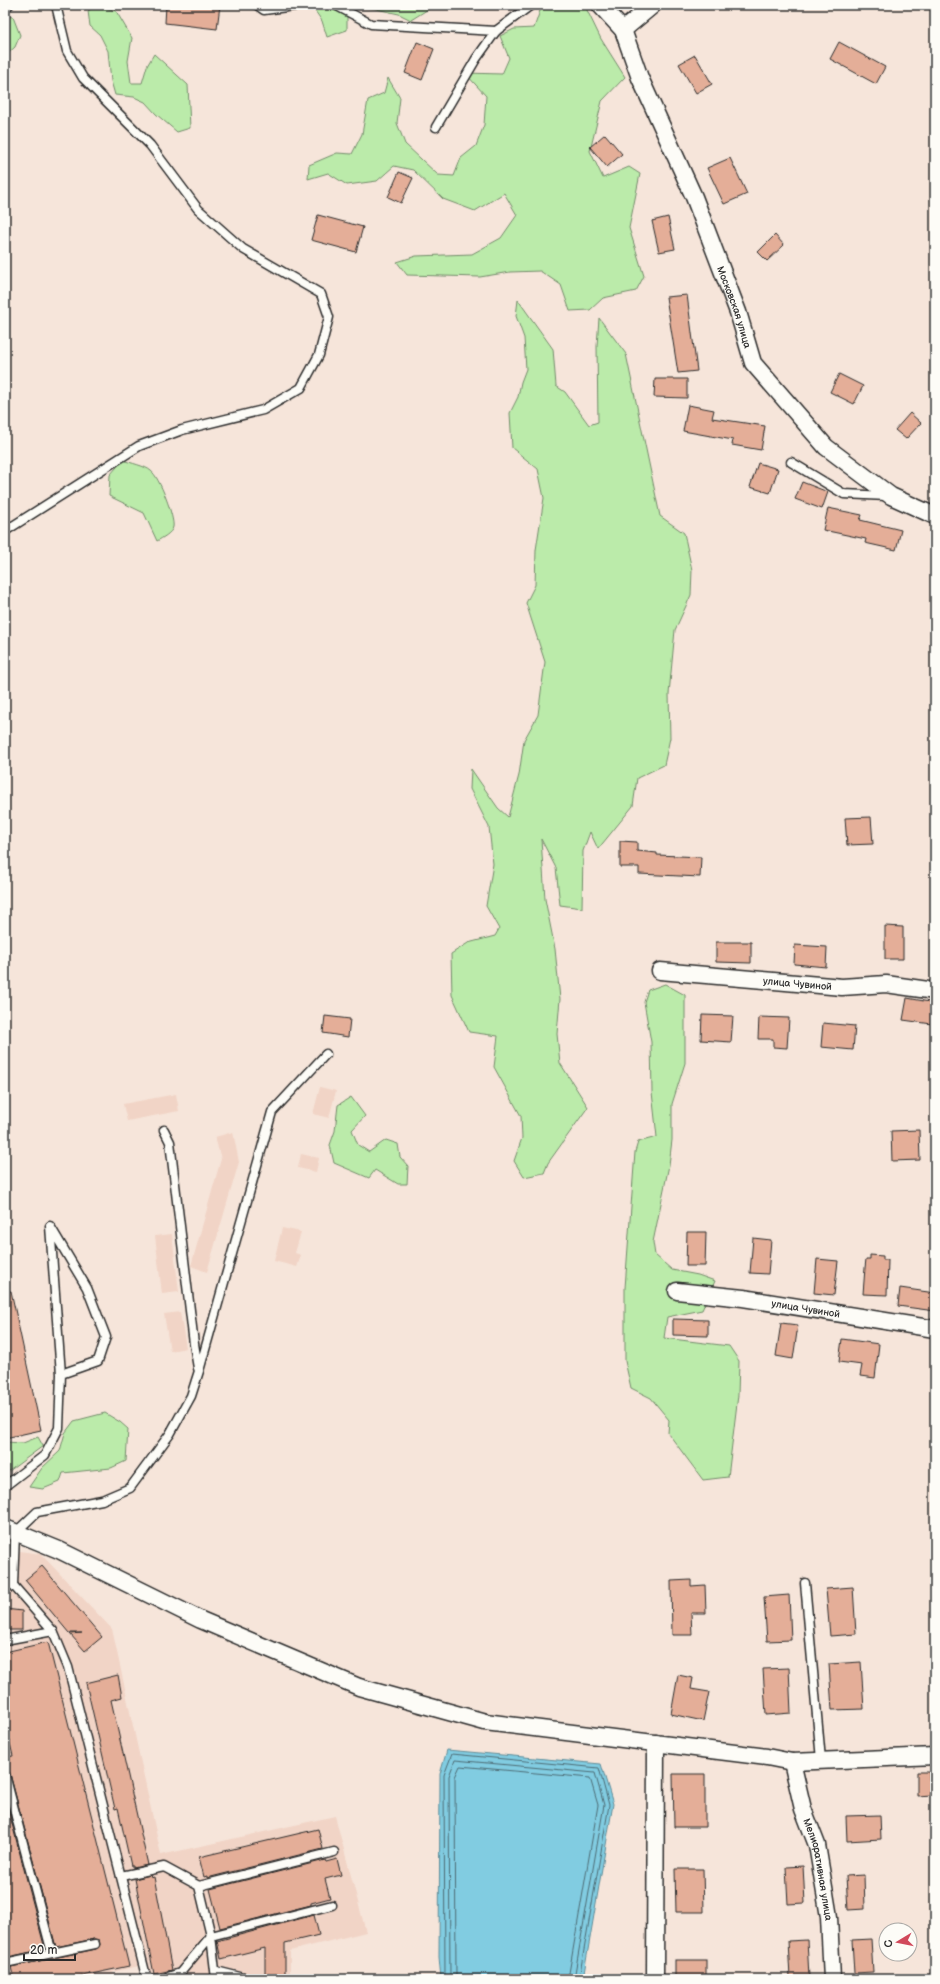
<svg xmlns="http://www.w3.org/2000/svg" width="940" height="1984" viewBox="0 0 940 1984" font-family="'Balsamiq Sans',sans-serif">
	<rect width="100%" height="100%" fill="#f6e5da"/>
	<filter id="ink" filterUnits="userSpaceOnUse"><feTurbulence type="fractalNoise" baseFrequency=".025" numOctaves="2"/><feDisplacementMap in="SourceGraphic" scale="8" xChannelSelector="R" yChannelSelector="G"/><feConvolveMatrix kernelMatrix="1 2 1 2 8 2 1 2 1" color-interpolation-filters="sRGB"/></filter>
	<g filter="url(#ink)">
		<g fill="#f1d4c6">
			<polygon points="320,1087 336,1091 329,1118 313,1114"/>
			<polygon points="176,1094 179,1111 127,1121 123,1104"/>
			<polygon points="233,1132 239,1162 207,1272 191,1266 221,1159 215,1137"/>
			<polygon points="301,1154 319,1158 316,1172 298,1168"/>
			<polygon points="282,1228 301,1232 295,1253 301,1255 297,1267 274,1261"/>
			<polygon points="172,1234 179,1292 162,1294 155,1236"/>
			<polygon points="180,1312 186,1348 170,1351 164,1314"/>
			<polygon points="5,1549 41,1554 112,1629 161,1855 335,1816 366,1932 290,1951 290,1979 205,1979 205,1975 184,1979 144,1979 139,1966 113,1972 116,1978 135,1973 138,1979 5,1979"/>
		</g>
		<g fill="#bbebaa" stroke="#738b6a">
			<polygon points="96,5 116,11 132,38 128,61 131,83 142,83 147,66 154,54 188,85 190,128 177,132 156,114 145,102 134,97 115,95 111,81 108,51 100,35 90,26 88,11"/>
			<polygon points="311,5 431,5 430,8 411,20 399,14 358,5 347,17 347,30 327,37 322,21"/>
			<polygon points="542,5 585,6 601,39 625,77 602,101 590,151 603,178 629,167 640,174 629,228 644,276 636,291 603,298 590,310 570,311 561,285 540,271 510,272 480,277 407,275 397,262 416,256 472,254 501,238 517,215 504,193 475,211 443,199 413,170 394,166 377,181 347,185 328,173 308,179 309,165 337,153 352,154 362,134 368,100 384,93 388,78 400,98 397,123 405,144 438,175 454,176 461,158 476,146 484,125 486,96 465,73 502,74 509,58 500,36 514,29 534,28"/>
			<polygon points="5,16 13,17 20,35 15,47 5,56"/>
			<polygon points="518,300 553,349 556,386 565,392 589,425 598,422 597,346 599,318 626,354 660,516 684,533 692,570 691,595 675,630 669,694 670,738 664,765 637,778 633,806 598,849 590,832 583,851 582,908 560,905 556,868 541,839 545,899 555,949 560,999 557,1034 560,1063 588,1107 548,1163 544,1173 524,1177 514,1161 522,1138 521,1116 494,1067 498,1036 469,1032 452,995 451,954 468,943 495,936 499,929 486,906 493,864 489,827 470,789 471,769 498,808 508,817 519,775 524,740 538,715 545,662 526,603 535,585 536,550 544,498 538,469 512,448 510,413 518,397 521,382 526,369 524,338 516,316"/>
			<path d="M123,460C130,463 146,466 151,471C159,476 175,518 173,527C172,533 162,538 157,541L144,513L109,496L110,475Z"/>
			<polygon points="665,984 685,995 685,1063 672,1104 672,1140 669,1165 653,1242 655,1255 672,1270 698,1275 715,1281 702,1310 667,1317 664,1338 729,1346 739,1361 738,1395 728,1477 703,1480 668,1433 669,1420 651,1398 631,1388 625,1361 625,1288 635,1152 638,1142 657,1137 652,1092 651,1042 644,1002 648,990"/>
			<polygon points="351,1097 365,1116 352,1130 358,1145 369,1152 386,1140 398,1144 400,1157 408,1166 407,1184 398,1184 375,1170 369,1178 334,1163 330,1145 335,1131 338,1105"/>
			<polygon points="105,1413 120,1422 128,1429 126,1461 111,1468 63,1473 60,1482 43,1489 29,1487 42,1468 60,1451 65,1433 74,1421"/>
			<polygon points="38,1437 43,1446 5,1474 5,1442 23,1443"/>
		</g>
		<polygon fill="#81cce1" stroke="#5f8c98" points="447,1750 601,1764 613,1804 583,1979 441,1979 439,1957 440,1774"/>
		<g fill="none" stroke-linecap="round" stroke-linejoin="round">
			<g stroke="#4d6b74" stroke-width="1">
				<polyline points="445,1979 444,1775 452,1754 599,1768 609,1805 579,1979"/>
				<polyline points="450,1979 449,1776 455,1760 595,1773 604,1805 574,1979"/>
				<polyline points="456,1979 455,1777 460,1766 590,1778 598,1805 568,1979"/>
			</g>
		</g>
		<g fill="#e4ae98" stroke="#2b2b2b">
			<polygon points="166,5 220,5 217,29 165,23"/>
			<polygon points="417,42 434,49 422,80 405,73"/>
			<polygon points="839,42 885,67 876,84 830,59"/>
			<polygon points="695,55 712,84 696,93 679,64"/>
			<polygon points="605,134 622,154 607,167 590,147"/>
			<polygon points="730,158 747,194 724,204 707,168"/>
			<polygon points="399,172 413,178 401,203 388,197"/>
			<polygon points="318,215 363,227 356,252 311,240"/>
			<polygon points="668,217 675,249 659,252 652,221"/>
			<polygon points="775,235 784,245 767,261 758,252"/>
			<polygon points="687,295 697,371 678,373 666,297"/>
			<polygon points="839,374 863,386 854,404 830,392"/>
			<polygon points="655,379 687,379 687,398 654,397"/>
			<polygon points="688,405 714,410 712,418 765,426 761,450 732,445 733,440 683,431"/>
			<polygon points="910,413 921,423 906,439 895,430"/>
			<polygon points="758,463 778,469 770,493 750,487"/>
			<polygon points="802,482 828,492 822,509 795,499"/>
			<polygon points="828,508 862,515 860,520 901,530 896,550 865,543 866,539 823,530"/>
			<polygon points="871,817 873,844 847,845 845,818"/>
			<polygon points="620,841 637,842 637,851 657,853 657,855 701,857 700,877 639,874 639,867 620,867"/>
			<polygon points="885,926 903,927 903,959 885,959"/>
			<polygon points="716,942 751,942 751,963 716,962"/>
			<polygon points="795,945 827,947 826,967 794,964"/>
			<polygon points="907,998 935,1003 932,1024 903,1020"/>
			<polygon points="702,1015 733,1016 731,1042 701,1040"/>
			<polygon points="325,1016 350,1019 348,1037 323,1033"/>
			<polygon points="759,1017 789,1018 787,1048 773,1047 773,1039 758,1039"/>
			<polygon points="823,1023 855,1026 853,1050 821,1047"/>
			<polygon points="919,1130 920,1160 892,1161 891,1131"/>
			<polygon points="687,1232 706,1232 705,1266 686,1266"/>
			<polygon points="753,1238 771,1240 768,1274 750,1273"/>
			<polygon points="870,1255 883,1256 883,1260 888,1260 887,1295 863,1294 865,1268 866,1259 870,1259"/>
			<polygon points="817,1259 838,1261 834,1295 814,1293"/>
			<polygon points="900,1288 935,1293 935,1311 898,1306"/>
			<polygon points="11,1291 41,1430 5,1438 5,1292"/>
			<polygon points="673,1319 708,1320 708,1336 673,1335"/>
			<polygon points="781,1323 798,1325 793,1359 776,1356"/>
			<polygon points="842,1339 879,1344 875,1378 860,1376 862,1365 839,1362"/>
			<polygon points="42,1566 102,1637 85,1651 70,1634 82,1633 69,1633 25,1580"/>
			<polygon points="691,1580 691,1586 705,1585 706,1613 691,1613 692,1635 672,1635 671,1581"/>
			<polygon points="853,1587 856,1634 830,1636 826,1589"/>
			<polygon points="789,1595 791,1640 767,1641 764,1597"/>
			<polygon points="5,1609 22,1611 22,1630 5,1630"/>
			<polygon points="48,1642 129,1966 68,1979 14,1979 11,1967 96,1949 100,1945 99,1940 94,1939 56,1947 10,1774 5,1770 5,1757 13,1756 5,1722 5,1652"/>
			<polygon points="861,1662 864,1709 832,1710 829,1664"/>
			<polygon points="789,1668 791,1713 766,1715 763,1669"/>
			<polygon points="118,1675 122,1697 111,1700 148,1865 133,1868 133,1866 131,1866 118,1808 115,1809 86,1683"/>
			<polygon points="678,1675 693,1678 691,1689 709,1692 703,1721 671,1714"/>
			<polygon points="917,1772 929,1772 930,1795 917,1796"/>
			<polygon points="673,1774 705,1774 705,1827 674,1827"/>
			<polygon points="5,1797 45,1949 8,1957 5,1945"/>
			<polygon points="880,1815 881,1839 847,1841 846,1816"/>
			<polygon points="318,1829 323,1849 207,1878 207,1876 204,1877 199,1857"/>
			<polygon points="337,1859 341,1875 325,1879 330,1898 311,1903 311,1905 220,1928 210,1889 325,1860 326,1862"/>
			<polygon points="803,1866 805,1903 788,1904 786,1867"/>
			<polygon points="675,1869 703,1869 704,1912 676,1912"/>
			<polygon points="150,1875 151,1878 154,1877 172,1970 154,1974 135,1879"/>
			<polygon points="864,1875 865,1909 848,1910 846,1876"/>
			<polygon points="314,1915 319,1935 285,1943 285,1979 265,1979 265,1948 221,1959 217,1941"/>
			<polygon points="871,1939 873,1972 854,1973 852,1940"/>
			<polygon points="807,1940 809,1977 790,1978 788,1941"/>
			<rect x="675" y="1960" width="31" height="19"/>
		</g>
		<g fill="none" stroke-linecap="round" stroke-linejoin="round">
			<defs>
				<g id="lane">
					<polyline points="5,5 9,5"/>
					<polyline points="257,5 264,10 302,5"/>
					<polyline points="335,5 371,24 496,31"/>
					<polyline points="436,127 476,59 496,31 531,5"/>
					<polyline points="791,462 844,494 887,496"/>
					<polyline points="5,531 139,446 182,430 263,410 301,388 319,355 329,317 321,294 243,249 198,209 150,145 83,78 67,51 56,5"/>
					<polyline points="164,1130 170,1142 194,1344 198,1368"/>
					<polyline points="5,1486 45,1455 59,1428 61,1374 50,1226 87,1288 106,1337 98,1361 61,1374"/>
					<polyline points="805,1583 821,1760"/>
					<polyline points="5,1584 13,1585 53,1631"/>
					<polyline points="13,1585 15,1533 37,1512 102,1500 130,1488 170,1434 191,1396 199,1371 272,1112 326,1054"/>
					<polyline points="5,1640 53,1631 68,1667 146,1976 151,1979"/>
					<polyline points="5,1775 52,1953"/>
					<polyline points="121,1876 164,1867 199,1886 211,1936 332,1905"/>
					<polyline points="199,1886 334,1852"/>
					<polyline points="5,1963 95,1944"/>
					<polyline points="216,1971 248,1979"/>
					<polyline points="162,1979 180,1973 211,1936 216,1979"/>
				</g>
				<g id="street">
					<path id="s1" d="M600,5L623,30L640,78L694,197L738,312L753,363L826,447L891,496L935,516"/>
					<polyline points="623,30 653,5"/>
					<path id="s2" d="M660,971L842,987L886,984L935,991"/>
					<path id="s3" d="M677,1291L743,1298L935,1329"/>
					<polyline points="5,1528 59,1550 201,1620 359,1687 485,1722 767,1757 792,1762 935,1756"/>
					<path id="s4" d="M792,1762L803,1809L817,1845L829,1917L832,1979"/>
					<polyline points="655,1979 656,1743"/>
				</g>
			</defs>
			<use href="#lane" stroke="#2b2b2b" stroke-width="11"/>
			<use href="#street" stroke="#2b2b2b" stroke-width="19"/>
			<use href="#lane" stroke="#fdfcf7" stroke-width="8"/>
			<use href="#street" stroke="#fdfcf7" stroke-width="16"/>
		</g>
	</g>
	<g text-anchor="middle" stroke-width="3.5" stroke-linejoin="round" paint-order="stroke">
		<g font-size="10" fill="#2b2b2b" stroke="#fdfcf7">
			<text dy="4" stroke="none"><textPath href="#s1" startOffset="333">Московская улица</textPath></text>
			<text dy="4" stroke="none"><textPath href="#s2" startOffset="138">улица Чувиной</textPath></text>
			<text dy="4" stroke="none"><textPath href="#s3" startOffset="130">улица Чувиной</textPath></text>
			<text dy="4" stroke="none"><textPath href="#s4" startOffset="111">Мелиоративная улица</textPath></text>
		</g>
	</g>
	<rect width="940" height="1984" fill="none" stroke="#fdfcf7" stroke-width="20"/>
	<rect x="10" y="10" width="920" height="1964" fill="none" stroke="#2b2b2b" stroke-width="1.5" filter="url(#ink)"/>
	<g transform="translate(898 1942) rotate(260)"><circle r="19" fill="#fdfcf7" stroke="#a9a8a5"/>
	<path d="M0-3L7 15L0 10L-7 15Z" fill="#d1495b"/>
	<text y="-6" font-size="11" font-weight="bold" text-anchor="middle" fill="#2b2b2b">С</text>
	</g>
	<path d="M24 1954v6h51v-6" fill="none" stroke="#2b2b2b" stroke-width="2"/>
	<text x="30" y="1954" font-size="12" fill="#2b2b2b" stroke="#fdfcf7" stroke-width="3" paint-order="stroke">20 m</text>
</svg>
